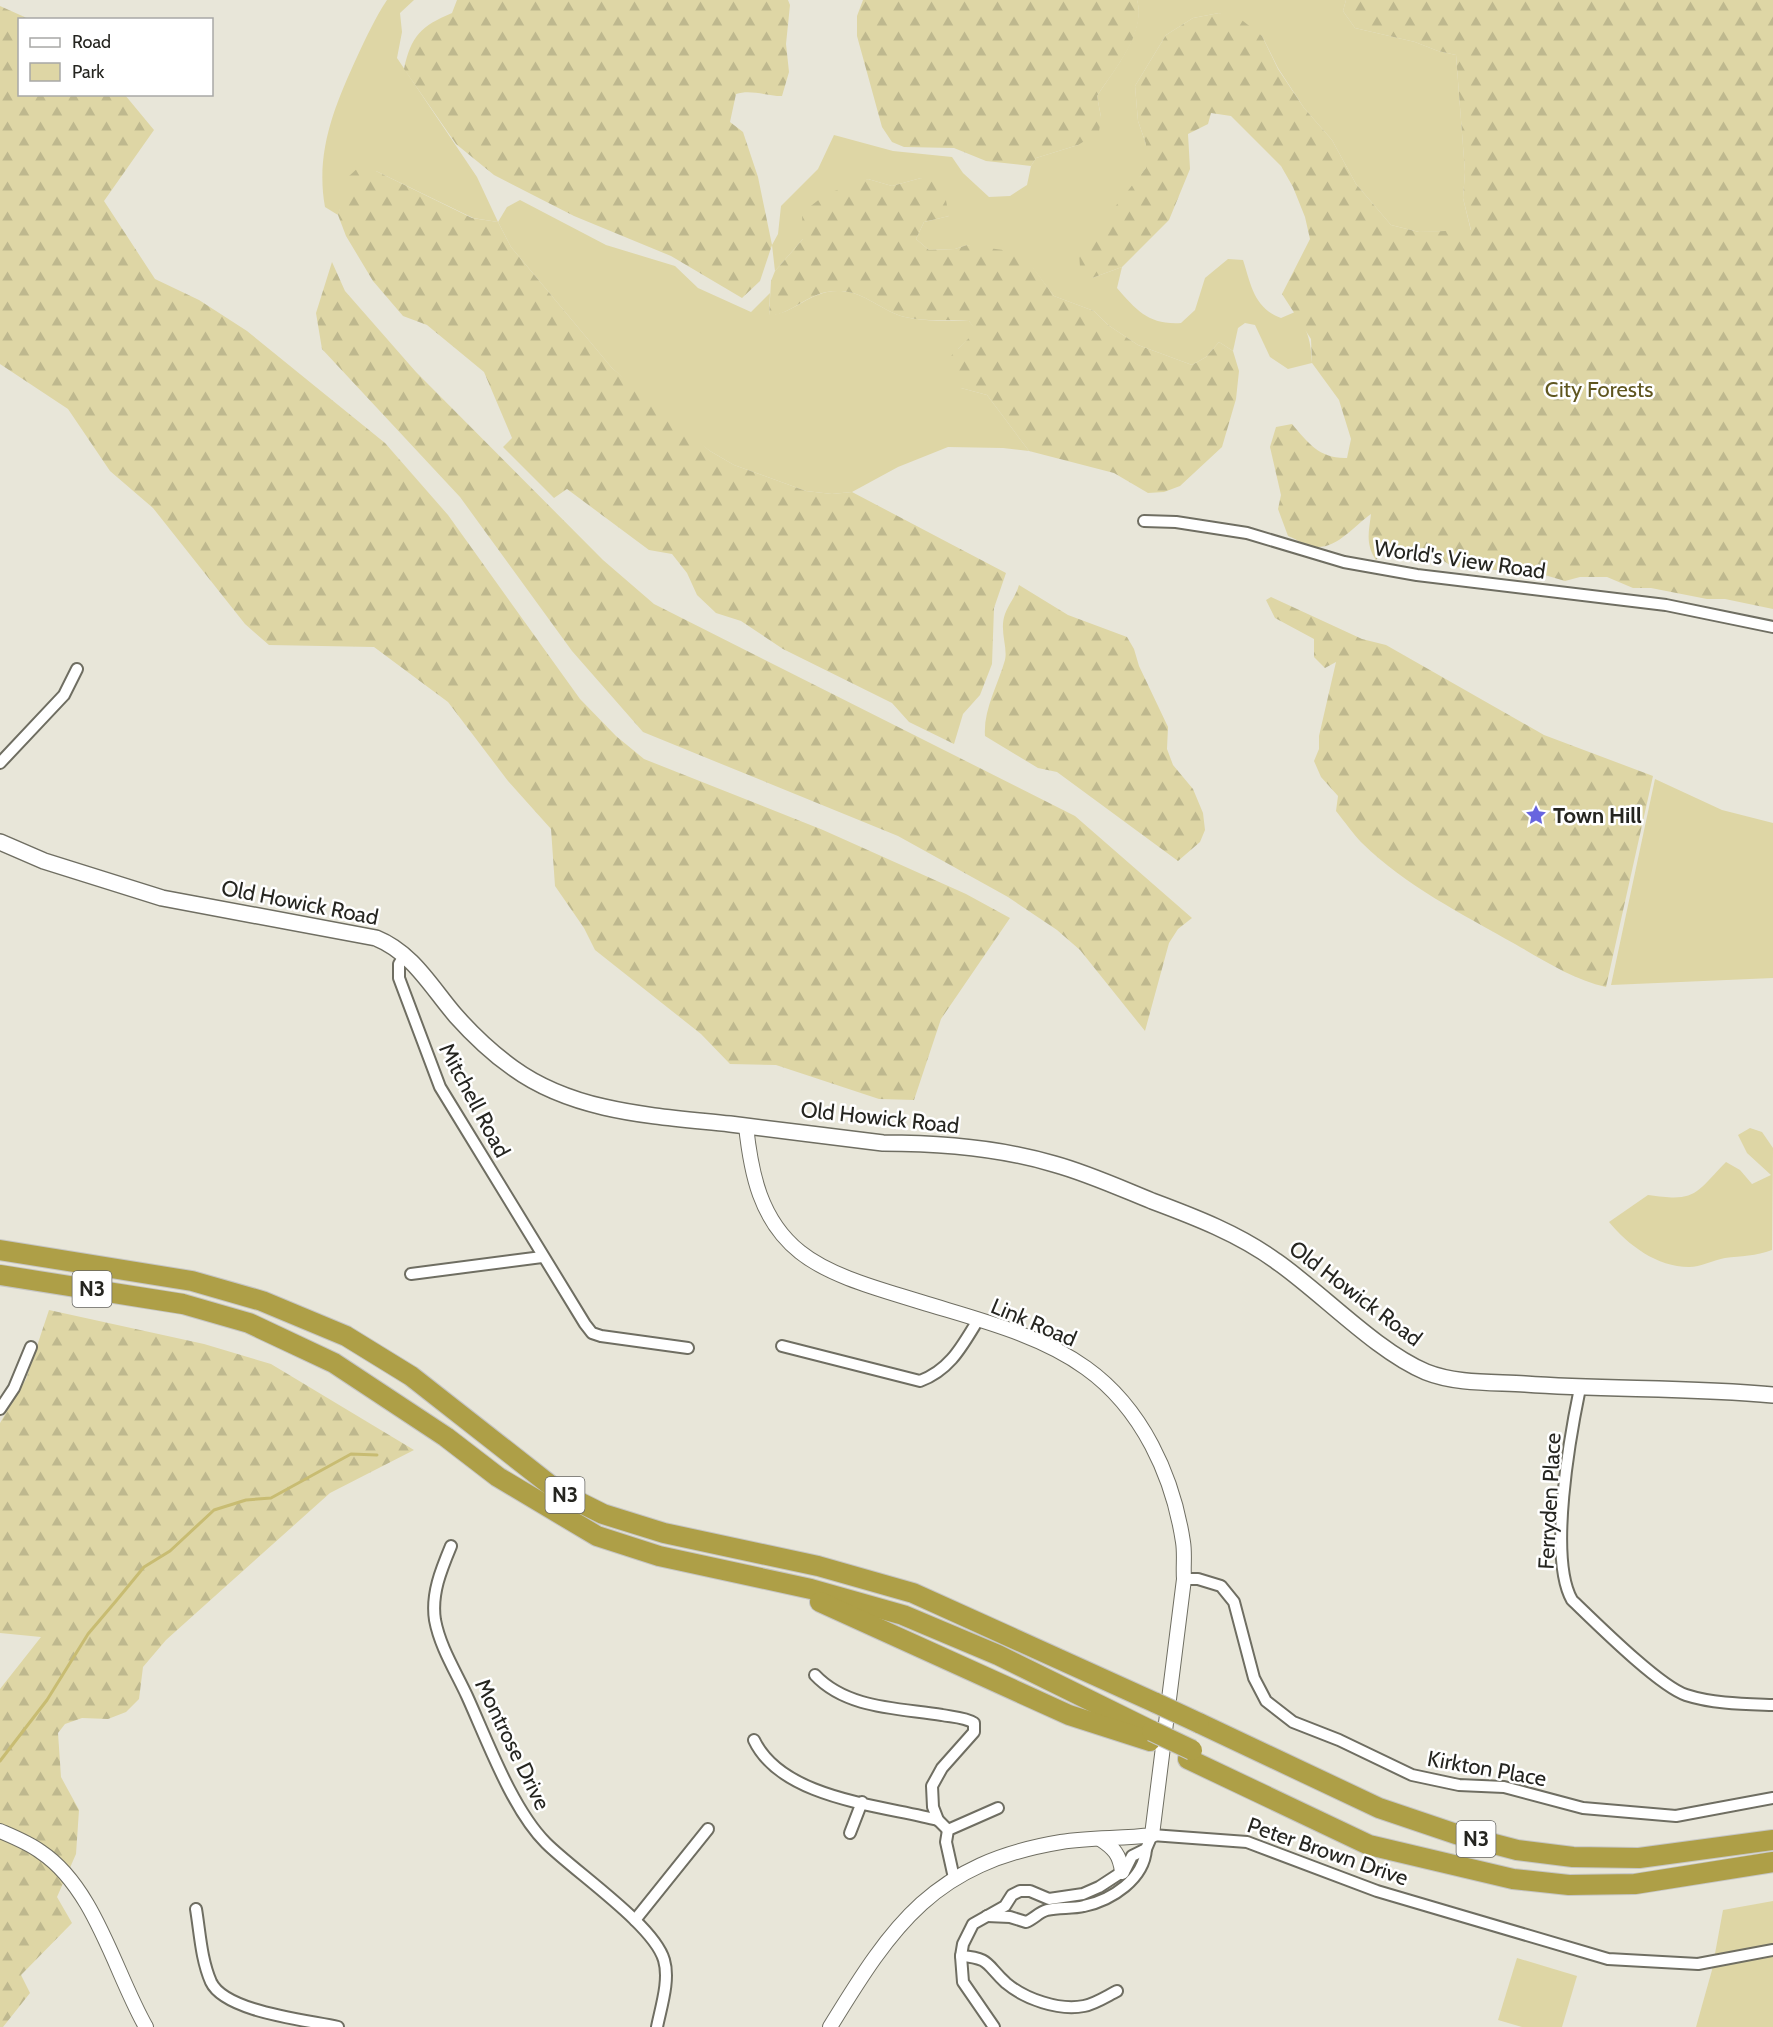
<svg xmlns="http://www.w3.org/2000/svg" width="1773" height="2027" viewBox="0 0 1773 2027" font-family="Cabin,sans-serif">
	<defs>
		<pattern id="forest-firs" width="22" height="20" patternUnits="userSpaceOnUse" patternTransform="scale(1.5)"><rect width="22" height="20" fill="#ded6a5"/><path d="M5 1l3.5 6h-7zM16 11l3.5 6h-7z" fill="#beb88e"/></pattern>
	</defs>
	<rect width="100%" height="100%" fill="#e8e6d9"/>
	<g fill="#ded6a5">
		<path d="M387,0H414L400,13L402,32L397,58L477,177L498,222L507,207L520,200L606,245L675,266L698,288L751,312L770,293L769,315C796,314 809,289 841,291C865,292 883,312 905,317C925,322 949,320 969,321L977,331L958,349L961,388L987,395L1029,451L1003,448L948,447L898,467L852,492L832,494L806,491L734,465L710,451L673,423L612,368L511,247L498,222L473,218L376,171L343,200L338,215L325,207C315,152 335,105 357,57C366,38 375,18 387,0Z"/>
		<path d="M1137,0H1346L1343,11L1355,28L1415,42L1438,51L1456,55L1465,172L1463,198L1471,231L1419,232L1391,225L1356,184L1332,140L1304,108L1278,68L1262,36L1219,13L1193,18L1166,35L1135,86L1138,121L1146,144V168L1127,194L1092,278L1122,267L1117,288C1137,311 1149,325 1181,323L1195,310L1205,278L1228,259L1243,260C1251,285 1254,308 1281,318L1295,312C1308,329 1311,342 1312,363L1288,369L1270,357L1255,325L1245,323L1238,328L1233,351L1219,342L1206,357L1192,365L1138,345L1108,325L1094,311L1054,296L1029,263L967,245L955,249L929,250L916,239L924,222L949,216L921,178L892,186L868,179L803,213V239L775,271L772,245L778,234L781,206L818,169L834,135L893,151L952,157L963,173L989,197L1010,196L1027,185L1031,166L1036,158L1078,145L1101,117L1097,96C1114,70 1146,32 1137,0Z"/>
		<polygon points="1655,779 1722,810 1773,823 1773,978 1611,985"/>
		<path d="M1750,1128L1762,1132L1773,1148L1772,1250C1756,1256 1741,1256 1725,1258C1714,1260 1700,1267 1689,1267C1657,1267 1628,1245 1609,1222L1648,1195C1696,1202 1694,1195 1726,1162L1740,1170L1752,1184L1771,1175L1747,1153L1738,1135Z"/>
		<polygon points="1773,1901 1773,2027 1696,2027 1712,1970 1723,1910"/>
		<polygon points="1517,1958 1577,1976 1562,2027 1522,2027 1498,2020"/>
	</g>
	<g fill="url(#forest-firs)">
		<path d="M457,0H788L790,5L786,44L789,72L782,96C766,96 751,89 736,94L730,122L743,132L758,177L772,245L760,281L742,298L671,256L574,216L494,175L456,144L404,69C411,36 421,26 452,13Z"/>
		<path d="M863,0H1137C1147,32 1114,70 1097,96L1101,117L1099,132L1078,145L1036,158L1031,166L986,161L954,148L904,147L892,142L882,127L857,36V16Z"/>
		<path d="M1346,0H1773V609L1725,599H1707L1651,588H1633L1607,577H1580L1565,581L1538,573L1453,567L1424,548L1386,546L1376,560C1365,544 1369,531 1371,514C1354,526 1337,549 1315,547C1306,546 1296,539 1288,536L1278,509L1281,495L1270,447L1276,427L1292,424C1308,443 1320,459 1347,458L1351,439L1339,400L1312,363L1311,339L1282,294L1310,239L1305,217L1293,187L1281,166L1231,116L1211,113L1208,124L1188,134L1190,169L1169,220L1122,267L1092,278L1080,267L1079,252L1146,168V144L1138,121L1135,86L1166,35L1193,18L1219,13L1243,21L1262,36L1278,69L1304,108L1332,140L1356,184L1391,225L1419,232L1471,230L1463,198L1465,172L1456,55L1438,51L1415,42L1355,28L1343,11Z"/>
		<polygon points="0,6 29,19 20,20 20,94 125,95 154,130 104,201 155,279 199,300 247,331 385,443 448,515 580,699 616,736 644,759 823,830 966,894 1010,918 941,1019 914,1100 879,1099 776,1065 730,1064 701,1034 595,950 584,928 555,886 551,829 508,781 448,702 374,647 269,645 245,624 153,508 110,471 68,409 0,364"/>
		<polygon points="360,166 376,171 472,218 498,222 511,247 612,368 710,451 734,465 806,491 832,494 852,492 1006,573 994,608 992,664 980,695 963,714 954,744 909,722 892,703 783,649 741,621 716,613 697,595 687,573 672,554 649,550 567,489 554,498 503,447 512,438 484,372 427,325 403,316 373,281 346,236 338,215 348,177"/>
		<path d="M921,178L943,185L949,216L924,222L916,239L929,250L955,249L967,245L1003,250L1029,262L1054,296L1094,311L1108,325L1138,345L1192,365L1206,357L1219,342L1233,351L1239,371L1236,399L1222,447L1180,486L1164,492L1148,493L1114,473L1029,451L987,395L961,388L940,367L976,331L969,321C949,319 925,322 905,317C883,312 865,292 841,291C809,289 796,313 769,316L771,281L775,271L803,239L802,213L826,194L868,179L892,186Z"/>
		<polygon points="332,262 345,291 416,372 603,560 654,604 1075,816 1192,918 1178,929 1169,943 1145,1031 1080,950 1057,930 1008,897 898,836 643,732 572,651 460,497 322,349 316,313"/>
		<path d="M1019,585L1068,615L1127,637L1134,649L1139,666L1168,727L1167,749L1173,765L1193,789L1203,813L1205,830L1200,842L1178,861L1057,772L1038,768L985,736C983,710 998,685 1005,660C1008,647 999,631 1005,614C1009,603 1016,596 1019,585Z"/>
		<path d="M1271,597L1362,639L1386,645L1544,735L1653,776L1606,987C1574,980 1543,960 1515,944C1462,914 1406,886 1362,843C1353,834 1345,822 1336,811L1338,796L1321,777L1314,761L1319,749V736L1336,662L1325,668L1314,657V639L1275,618L1266,600Z"/>
		<polygon points="49,1310 204,1344 271,1364 414,1450 330,1493 215,1596 166,1640 143,1667 139,1699 126,1712 108,1719 82,1718 65,1724 58,1733 61,1777 79,1810 76,1854 57,1897 72,1923 21,1975 30,1993 3,2027 0,2027 0,1689 41,1637 0,1633 0,1423 26,1379"/>
	</g>
	<g fill="none" stroke-linecap="round" stroke-linejoin="round">
		<polyline stroke="#c8bc72" stroke-width="3" points="0,1761 47,1700 88,1634 116,1601 144,1567 170,1551 214,1510 246,1500 271,1498 351,1454 377,1455"/>
		<defs>
			<g id="minor">
				<polyline points="1144,521 1176,522 1247,533 1344,562 1417,575 1666,605 1773,627"/>
				<polyline points="0,763 64,695 77,669"/>
				<polyline points="405,954 399,964 399,978 440,1087 585,1324 592,1333 601,1336 688,1348"/>
				<polyline points="411,1274 542,1257"/>
				<path d="M782,1346L920,1381C950,1370 962,1346 978,1320"/>
				<path d="M1580,1388C1570,1436 1548,1558 1572,1600C1595,1622 1659,1686 1686,1695C1714,1704 1744,1704 1773,1705"/>
				<polyline points="0,1409 14,1388 31,1347"/>
				<path d="M451,1546C441,1570 431,1594 435,1620C440,1647 456,1672 467,1696C487,1740 512,1809 546,1843C575,1872 654,1925 664,1960C670,1980 661,2007 657,2027"/>
				<polyline points="1184,1579 1198,1579 1221,1586 1234,1602 1254,1678 1266,1701 1293,1722 1339,1740 1412,1775 1459,1785 1504,1787 1583,1808 1676,1816 1773,1798"/>
				<path d="M815,1675C847,1709 899,1708 942,1715C952,1717 965,1717 974,1723V1732L942,1768L932,1786L933,1807L938,1820L948,1830"/>
				<path d="M754,1740C782,1799 881,1805 938,1820"/>
				<polyline points="850,1833 862,1802"/>
				<polyline points="954,1878 946,1842 948,1830 998,1808"/>
				<path d="M196,1909C200,1933 201,1959 211,1982C225,2012 307,2020 338,2027"/>
				<path d="M987,1916L1010,1917L1026,1922C1034,1919 1039,1912 1047,1910C1059,1907 1072,1909 1084,1906C1112,1900 1144,1879 1146,1849"/>
				<polyline points="635,1920 708,1829"/>
				<path d="M961,1956C991,1958 986,1965 1006,1983C1025,1999 1059,2011 1084,2006C1095,2004 1107,1996 1117,1991"/>
				<polyline points="994,2027 963,1982 961,1956 963,1944 973,1924 1005,1906 1012,1895 1020,1891 1030,1891 1049,1899 1083,1894 1099,1887 1125,1870 1132,1856 1146,1849 1152,1835 1247,1842 1377,1891 1608,1959 1698,1964 1773,1950"/>
			</g>
			<g id="tertiary">
				<path d="M746,1126C751,1173 760,1220 800,1252C831,1277 883,1290 921,1302C976,1319 1039,1334 1086,1368C1142,1408 1173,1476 1183,1542C1185,1554 1183,1567 1184,1579L1152,1835C1122,1839 1091,1837 1061,1842C934,1863 893,1924 830,2027"/>
				<path d="M0,1831C14,1837 29,1843 41,1852C95,1888 115,1973 146,2027"/>
				<path d="M1100,1839C1114,1848 1120,1855 1122,1872"/>
			</g>
			<path id="secondary" d="M0,842L44,861L162,898L376,938C413,953 431,987 456,1016C473,1035 492,1053 513,1068C575,1113 656,1116 730,1124C781,1130 832,1137 883,1143C939,1143 1000,1148 1054,1164C1087,1173 1120,1188 1152,1201C1195,1217 1239,1234 1276,1261C1322,1293 1376,1351 1426,1372C1456,1384 1493,1382 1525,1384C1607,1390 1691,1387 1773,1395"/>
			<g id="motorway">
				<polyline points="0,1250 192,1281 262,1301 346,1336 411,1376 559,1492 603,1514 664,1533 818,1566 913,1593 1156,1703"/>
				<polyline points="0,1275 183,1304 249,1323 334,1363 446,1437 498,1477 597,1536 659,1556 811,1589 903,1615 998,1655 1152,1731"/>
				<polyline points="820,1602 1069,1715 1150,1741"/>
				<polyline points="1199,1723 1379,1808 1456,1834 1517,1850 1573,1857 1639,1858 1773,1840"/>
				<polyline points="1188,1759 1369,1845 1513,1879 1569,1885 1635,1884 1773,1862"/>
			</g>
		</defs>
		<use href="#minor" stroke="#6f6e62" stroke-width="14"/>
		<use href="#tertiary" stroke="#6f6e62" stroke-width="16"/>
		<use href="#secondary" stroke="#6f6e62" stroke-width="18"/>
		<use href="#motorway" stroke="#c6c6c5" stroke-width="22"/>
		<use href="#minor" stroke="#fff" stroke-width="10"/>
		<use href="#tertiary" stroke="#fff" stroke-width="14"/>
		<use href="#secondary" stroke="#fff" stroke-width="15"/>
		<use href="#motorway" stroke="#ae9f47" stroke-width="20"/>
		<defs>
			<g id="motorway-bridge">
				<polyline points="1156,1703 1199,1723"/>
				<polyline points="1152,1731 1192,1750"/>
			</g>
		</defs>
		<use href="#motorway-bridge" stroke="#c6c6c5" stroke-width="22" stroke-linecap="butt"/>
		<use href="#motorway-bridge" stroke="#ae9f47" stroke-width="20"/>
	</g>
	<defs>
		<symbol id="sight-bare" viewBox="-9 -9 18 18"><path d="M0-6L1.8-2.2L6-1.7L2.9 1.2L3.7 5.4L0 3.3L-3.7 5.4L-2.9 1.2L-6-1.7L-1.8-2.2Z" fill="#6865df" stroke="#fff" stroke-width="2.5" paint-order="stroke"/></symbol>
	</defs>
	<g fill-rule="evenodd">
		<use href="#sight-bare" x="1521" y="800" width="30" height="30"/>
	</g>
	<g text-anchor="middle" stroke-width="5" stroke-linejoin="round" paint-order="stroke">
		<g fill="#fff" stroke="#666663" stroke-width="1.5">
			<rect x="72.5" y="1271" width="39" height="36" rx="4.5"/>
			<rect x="545.5" y="1477" width="39" height="36" rx="4.5"/>
			<rect x="1456.5" y="1821" width="39" height="36" rx="4.5"/>
		</g>
		<g font-size="21" font-weight="bold" fill="#252520">
			<text x="92" y="1296">N3</text>
			<text x="565" y="1502">N3</text>
			<text x="1476" y="1846">N3</text>
		</g>
		<g font-size="22" fill="#5f561f" stroke="#fff">
			<text x="1599" y="397">City Forests</text>
		</g>
		<g font-size="22" fill="#252520" stroke="#fff">
			<text transform="translate(1460 559) rotate(8)" y="8">World's View Road</text>
			<text transform="translate(300 902) rotate(11)" y="8">Old Howick Road</text>
			<text transform="translate(475 1100) rotate(62)" y="8">Mitchell Road</text>
			<text transform="translate(880 1117) rotate(6)" y="8">Old Howick Road</text>
			<text transform="translate(1356 1293) rotate(37)" y="8">Old Howick Road</text>
			<text transform="translate(1034 1322) rotate(23)" y="8">Link Road</text>
			<text transform="translate(1549 1501) rotate(-87)" y="8">Ferryden Place</text>
			<text transform="translate(513 1744) rotate(64)" y="8">Montrose Drive</text>
			<text transform="translate(1487 1768) rotate(10)" y="8">Kirkton Place</text>
			<text transform="translate(1328 1851) rotate(19)" y="8">Peter Brown Drive</text>
		</g>
		<g font-size="22" font-weight="bold" fill="#252520" stroke="#fff" text-anchor="start">
			<text x="1553" y="823">Town Hill</text>
		</g>
	</g>
	<rect x="18" y="18" width="195" height="78" fill="#ffffff" stroke="#a8a8a6" stroke-width="1.5"/>
	<rect x="30" y="38" width="30" height="9" fill="#ffffff" stroke="#a8a8a6" stroke-width="1.5"/>
	<text x="72" y="48" font-size="18" fill="#252520">Road</text>
	<rect x="30" y="63" width="30" height="18" fill="#ded6a5" stroke="#a8a8a6" stroke-width="1.5"/>
	<text x="72" y="78" font-size="18" fill="#252520">Park</text>
</svg>
